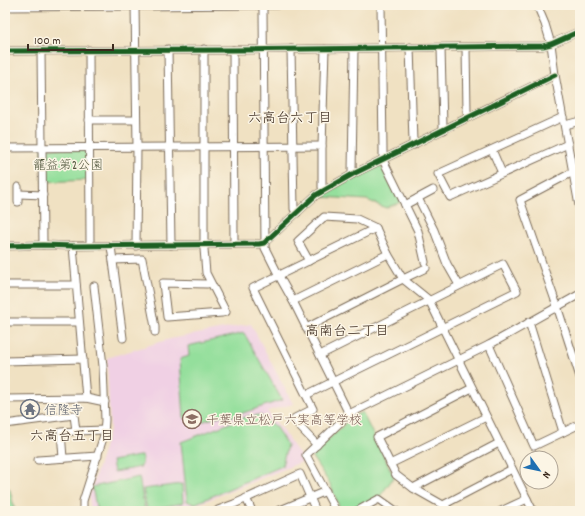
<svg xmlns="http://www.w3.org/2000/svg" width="585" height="516" viewBox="0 0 585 516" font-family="Dekko,'Klee One',sans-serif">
	<rect width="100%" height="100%" fill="#fcf5e5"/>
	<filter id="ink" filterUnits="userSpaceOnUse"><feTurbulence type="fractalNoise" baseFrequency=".025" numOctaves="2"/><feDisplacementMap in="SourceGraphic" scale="8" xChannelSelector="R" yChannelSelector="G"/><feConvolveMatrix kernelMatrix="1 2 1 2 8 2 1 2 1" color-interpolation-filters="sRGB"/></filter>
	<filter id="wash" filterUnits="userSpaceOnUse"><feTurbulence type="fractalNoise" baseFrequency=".012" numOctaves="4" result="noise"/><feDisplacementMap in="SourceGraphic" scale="16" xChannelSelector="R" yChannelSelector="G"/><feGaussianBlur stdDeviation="0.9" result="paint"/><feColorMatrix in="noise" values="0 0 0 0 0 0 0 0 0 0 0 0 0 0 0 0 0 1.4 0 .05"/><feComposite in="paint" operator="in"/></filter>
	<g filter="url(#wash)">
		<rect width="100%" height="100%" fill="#f0e1c2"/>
		<polygon fill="#f0d0e4" points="251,324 293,404 267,411 283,431 304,461 196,505 188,506 158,511 91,511 89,497 110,428 107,358 170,339"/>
		<g fill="#94df9c" stroke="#68845d">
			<polygon points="42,148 89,148 90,180 43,182"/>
			<polygon points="380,165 401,202 386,208 367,200 323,197 321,194 355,176"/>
			<polygon points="244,333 282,400 228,418 223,415 195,424 184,418 180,359 189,356 188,346"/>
			<polygon points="362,412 394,477 380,496 351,511 341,511 330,484 312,457 313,454 351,418"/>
			<polygon points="260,415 275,426 287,445 282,466 194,504 187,501 181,442 248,416"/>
			<polygon points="139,456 142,456 142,465 141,465 141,467 114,472 112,461"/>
			<polygon points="139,477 145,510 139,511 97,511 92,487"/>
			<polygon points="182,484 183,503 147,510 143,489"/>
			<polygon points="5,485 6,485 10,490 15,511 5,511"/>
		</g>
	</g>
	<g filter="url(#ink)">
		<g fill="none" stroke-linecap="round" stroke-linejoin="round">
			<defs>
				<g id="minor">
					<polyline points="135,5 137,147 136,246"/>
					<polyline points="262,5 263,10 265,248 279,276 293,301 349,414"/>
					<polyline points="381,5 383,150 383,160 418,231 425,262"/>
					<polyline points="537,5 545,24 551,44 555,75 580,211"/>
					<polyline points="5,7 277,5"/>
					<polyline points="410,47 413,142 414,145"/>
					<polyline points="441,48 443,127 444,130"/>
					<polyline points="466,48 467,113 469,117"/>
					<polyline points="168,49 171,245"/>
					<polyline points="204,49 204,249 206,273 226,312 222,313 167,317 163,283 207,284 210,282"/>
					<polyline points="291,49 294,209 297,213"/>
					<polyline points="41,50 43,245"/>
					<polyline points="89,50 90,245"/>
					<polyline points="233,50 234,244"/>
					<polyline points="5,51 233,50 543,46 551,44 580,31"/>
					<polyline points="563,117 438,174 450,197 568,144"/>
					<polyline points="89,120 136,120"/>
					<polyline points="565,125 580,121"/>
					<polyline points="5,148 322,146"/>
					<polyline points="492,150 502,173"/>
					<polyline points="573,172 520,200 557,306 580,377"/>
					<polyline points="353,174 352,171 354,49"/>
					<polyline points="323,190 322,187 322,146 325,49"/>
					<polyline points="19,194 43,195"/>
					<polyline points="418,198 434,230 447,264 459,285"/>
					<polyline points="18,202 18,187"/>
					<polyline points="405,205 433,190"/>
					<polyline points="5,246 43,245 73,246 259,244 264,243 316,195 353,174 555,75"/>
					<polyline points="73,246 86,398"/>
					<polyline points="111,246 123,338"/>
					<polyline points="113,260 142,259 155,327 155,332"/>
					<polyline points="309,261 298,241 324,217 357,219 376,228 388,254 403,279 429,300 533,511"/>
					<polyline points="5,285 76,285"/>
					<polyline points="293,301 388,254"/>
					<polyline points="5,322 79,322"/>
					<polyline points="529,322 563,432"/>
					<polyline points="306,328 403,279 426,268"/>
					<polyline points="489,345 534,446 580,424"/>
					<polyline points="5,361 83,359"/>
					<polyline points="306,395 517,291 503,264 320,355"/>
					<polyline points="5,399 86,398 105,402"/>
					<polyline points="5,424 74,415 76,431 104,430"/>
					<polyline points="317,445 299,426 295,418 313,409 253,288 376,228"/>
					<polyline points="63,458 61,432 76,431"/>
					<polyline points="38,460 98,456"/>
					<polyline points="390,464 486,417"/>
					<polyline points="413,488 499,443"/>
					<polyline points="246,498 252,511"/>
					<polyline points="443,505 512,469"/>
					<polyline points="218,510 234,504 300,474 316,511"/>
					<polyline points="83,511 83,501 104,435 105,420 103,366 94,286"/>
					<polyline points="278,511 326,491"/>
					<polyline points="336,511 306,455 349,414 489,345 580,294"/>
					<polyline points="357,511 379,499 396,511"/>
					<polyline points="450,511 443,505 413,488 396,475 377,437 472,388"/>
					<polyline points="501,511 527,499"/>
				</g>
			</defs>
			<use href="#minor" stroke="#7a6a57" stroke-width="9"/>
			<use href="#minor" stroke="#fff" stroke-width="7"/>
			<defs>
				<g id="cycleway">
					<polyline points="5,51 233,50 543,46 551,44 580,31"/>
					<polyline points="5,246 43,245 73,246 259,244 264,243 316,195 353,174 555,75"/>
				</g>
			</defs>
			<use href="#cycleway" stroke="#fcf5e5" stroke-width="8"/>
			<use href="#cycleway" stroke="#1b5e20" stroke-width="5"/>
		</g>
	</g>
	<defs>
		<symbol id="temple-ring" viewBox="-11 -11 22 22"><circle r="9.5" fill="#fcf5e5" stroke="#6b7280" stroke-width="1.5"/><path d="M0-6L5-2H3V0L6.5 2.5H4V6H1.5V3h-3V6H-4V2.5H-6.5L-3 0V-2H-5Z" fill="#6b7280"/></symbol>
		<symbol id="school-ring" viewBox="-11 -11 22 22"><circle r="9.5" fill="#fcf5e5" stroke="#8d6e63" stroke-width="1.5"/><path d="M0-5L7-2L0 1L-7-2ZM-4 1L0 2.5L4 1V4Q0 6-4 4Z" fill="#8d6e63"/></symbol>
	</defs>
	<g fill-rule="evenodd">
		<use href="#temple-ring" x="19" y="398" width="22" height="22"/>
		<use href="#school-ring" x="181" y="408" width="22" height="22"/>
	</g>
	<g text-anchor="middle" stroke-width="3" stroke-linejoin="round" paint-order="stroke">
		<g font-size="13" fill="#51573e" stroke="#fcf5e5">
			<text x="68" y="169">籠益第2公園</text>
		</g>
		<g font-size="13" fill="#5b616d" stroke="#fcf5e5" text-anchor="start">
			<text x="44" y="414">信隆寺</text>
		</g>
		<g font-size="13" fill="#785e54" stroke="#fcf5e5" text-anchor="start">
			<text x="206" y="424">千葉県立松戸六実高等学校</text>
		</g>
		<g font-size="14" fill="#3b2a1e" stroke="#fcf5e5">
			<text x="290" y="122">六高台六丁目</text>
			<text x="347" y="335">高南台二丁目</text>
			<text x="72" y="440">六高台五丁目</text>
		</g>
	</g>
	<rect width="585" height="516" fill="none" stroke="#fcf5e5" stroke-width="20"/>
	<g transform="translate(539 470) rotate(123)"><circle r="19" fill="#fcf5e5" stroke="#afa495"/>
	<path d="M0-3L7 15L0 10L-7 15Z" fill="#1f6fb2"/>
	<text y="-6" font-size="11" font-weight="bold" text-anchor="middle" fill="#3b2a1e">N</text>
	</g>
	<path d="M28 44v6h85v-6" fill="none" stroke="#3b2a1e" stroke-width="2"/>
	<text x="34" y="44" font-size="12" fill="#3b2a1e" stroke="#fcf5e5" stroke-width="3" paint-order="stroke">100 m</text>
</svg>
